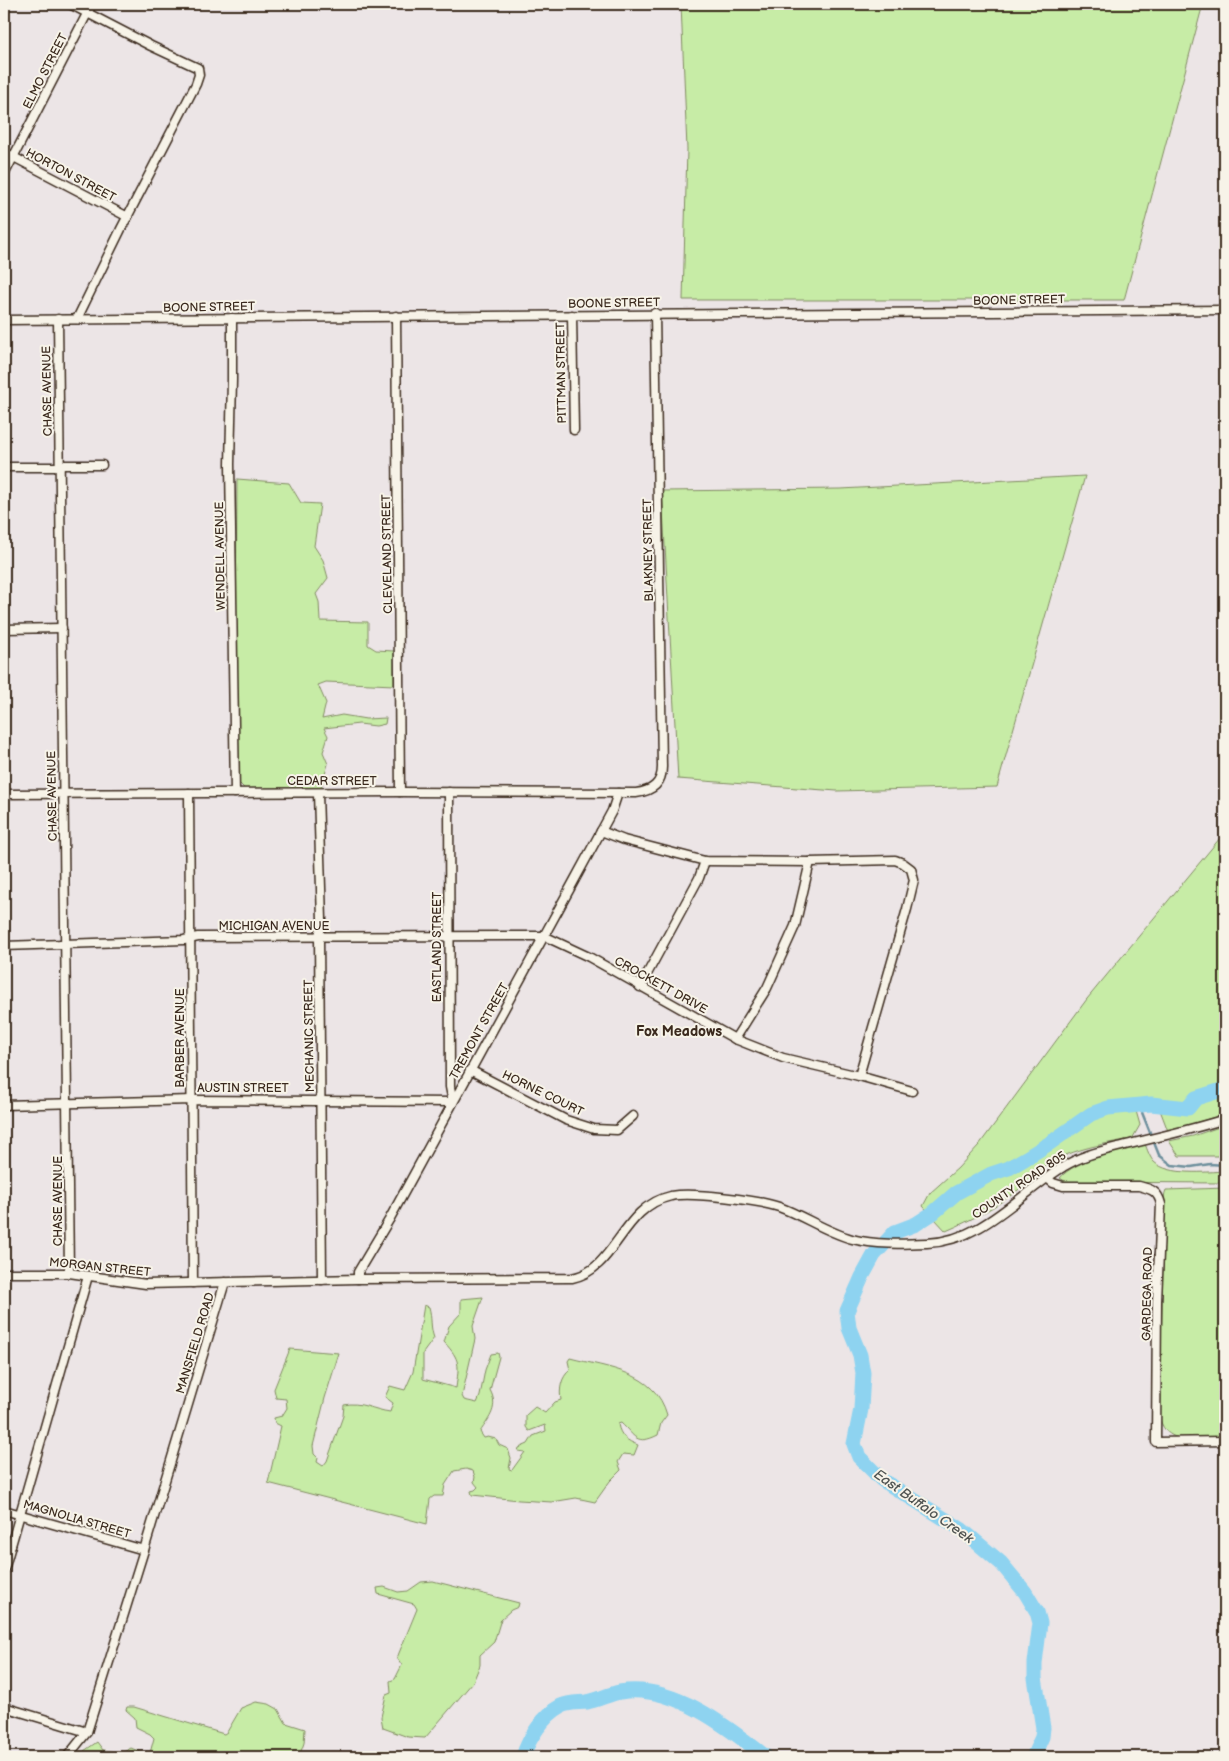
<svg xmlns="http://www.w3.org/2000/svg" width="1229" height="1761" viewBox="0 0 1229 1761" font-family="'Balsamiq Sans',sans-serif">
	<rect width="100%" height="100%" fill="#ece5e6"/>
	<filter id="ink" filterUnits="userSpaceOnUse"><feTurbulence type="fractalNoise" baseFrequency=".02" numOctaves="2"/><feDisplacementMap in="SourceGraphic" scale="10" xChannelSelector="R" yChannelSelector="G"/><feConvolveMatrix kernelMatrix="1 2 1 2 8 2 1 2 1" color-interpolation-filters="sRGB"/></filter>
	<g filter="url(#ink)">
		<g fill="#c7eca6" stroke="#818b62">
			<polygon points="681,4 1203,4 1124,300 683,300 687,149"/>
			<polygon points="1085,476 997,787 837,791 678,779 662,491 841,489"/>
			<polygon points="237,479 289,483 301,503 320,504 314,546 323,560 328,578 316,594 319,602 320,621 368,622 368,645 376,650 394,651 394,685 326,682 318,685 326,703 322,719 342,715 366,719 386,718 385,724 376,726 359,724 324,728 328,736 323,752 328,764 321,788 249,790 245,789 239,783 236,650"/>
			<path d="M1225,832V1114L1168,1131L1160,1110L1136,1111L1140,1125L1132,1139C1101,1144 1068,1150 1041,1168C1034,1173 1028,1181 1022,1187C1001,1204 970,1221 946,1231L923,1206L930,1193L958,1168L979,1145L1087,999Z"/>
			<polygon points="1225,1125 1225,1156 1179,1156 1169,1141 1193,1136"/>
			<path d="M1145,1144C1147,1149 1150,1158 1154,1162C1169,1176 1206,1172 1225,1171V1183L1066,1182L1060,1178C1074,1160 1123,1150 1145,1144Z"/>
			<path d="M1225,1188V1438C1202,1438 1166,1448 1160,1418C1161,1355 1162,1292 1164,1229C1165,1220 1162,1197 1166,1190Z"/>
			<path d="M483,1297L473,1326L475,1339L462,1396L464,1400L477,1403L480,1396L485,1370L491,1354L498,1353L499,1357L490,1390C499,1407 490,1417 480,1432L484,1438L488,1437L496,1439L499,1445L508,1449L511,1458L509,1469L512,1470L525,1452L518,1451L519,1448L528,1444L533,1436L546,1431L545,1425L529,1431L526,1427V1415L535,1407L545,1413L555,1402L561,1400C559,1390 561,1377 570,1370L568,1361L570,1358C608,1368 655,1371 667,1415L661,1423L658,1435C636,1446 635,1436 621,1423L618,1424C620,1436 627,1441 638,1445L634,1455L623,1454L618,1462L621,1470L610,1481L595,1502L576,1498L552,1502L519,1500L472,1495L471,1491L475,1490L478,1487L474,1482L475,1477L473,1471L466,1469L454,1471L445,1485L443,1496H434L430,1499L427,1524L268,1483L281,1426L275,1423L274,1418L282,1416L287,1408L286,1399L276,1398L274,1389L290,1349L339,1353L325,1398L313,1446L314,1454L318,1458L317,1462L323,1466L327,1461L343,1416L344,1405C360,1401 374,1410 390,1412L393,1403L385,1397L390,1386L405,1390L413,1372L424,1305L429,1307C432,1317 430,1327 434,1338L423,1353V1379L456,1388C459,1365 461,1360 444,1342L449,1326L461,1313V1299Z"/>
			<polygon points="433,1581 519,1603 518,1607 511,1610 501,1619 494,1642 480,1655 480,1665 473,1682 425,1738 408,1737 383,1728 381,1717 386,1695 391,1693 390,1681 395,1679 402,1665 397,1658 399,1653 417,1609 414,1604 378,1594 377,1588 384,1587 398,1592 408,1591 421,1582"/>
			<polygon points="256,1702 269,1704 278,1709 286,1723 305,1729 304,1743 299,1757 84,1757 84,1751 97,1742 103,1750 122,1753 131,1748 143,1753 150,1753 154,1738 150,1734 136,1727 135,1718 126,1710 127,1707 134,1707 224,1734 227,1732 241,1708"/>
		</g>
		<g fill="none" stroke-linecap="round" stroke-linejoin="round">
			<polyline stroke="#6d8f9c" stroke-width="2.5" points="1139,1105 1159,1155 1172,1165 1191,1167 1210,1164 1225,1165"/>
			<g stroke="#8ed3f0" stroke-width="15">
				<path d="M523,1757C528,1739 544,1715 561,1706C569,1702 578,1703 587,1702C598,1700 609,1694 620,1692C672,1683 728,1727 766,1757"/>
				<polyline points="1033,1757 1042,1737 1043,1728 1035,1678 1035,1663 1040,1623 1037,1612 1025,1592 1001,1563 961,1529 882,1480 859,1457 854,1444 861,1409 863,1373 860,1355 849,1328 847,1311 862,1277 874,1255 895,1232 916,1224 933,1213 956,1193 991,1174 1009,1168 1026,1158 1050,1143 1091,1114 1108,1108 1151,1104 1188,1108 1196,1098 1225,1089"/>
			</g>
			<defs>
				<g id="minor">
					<polyline points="70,4 151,46 198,68 199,75 196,84 122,227 77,319"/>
					<polyline points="4,152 128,217"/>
					<polyline points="4,175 92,4"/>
					<polyline points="572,315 574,430"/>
					<polyline points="396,316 400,792"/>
					<polyline points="232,318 232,380 230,464 235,793"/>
					<polyline points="58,319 69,1273"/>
					<polyline points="4,320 1225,310"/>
					<polyline points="60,465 102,465"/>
					<polyline points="4,467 60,467"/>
					<polyline points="4,629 62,628"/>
					<polyline points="189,793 193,1283"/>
					<polyline points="318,793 322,920 319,937 322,1280"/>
					<path d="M4,794L400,792L636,793C652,791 662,784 662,767L655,313"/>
					<polyline points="601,831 624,840 705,861 810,862 895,860 903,863 911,869 914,880 907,909 859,1076"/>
					<polyline points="4,946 184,940 198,937 544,936 589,957 735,1039 783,1058 859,1076 912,1091"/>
					<polyline points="640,987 699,878 705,861"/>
					<polyline points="735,1039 767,988 795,926 810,862"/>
					<polyline points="470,1070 566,1120 594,1129 617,1130 633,1116"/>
					<polyline points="4,1105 192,1100 453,1102 450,1087 449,792"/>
					<path d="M1047,1178L1053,1183L1063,1186H1139C1151,1189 1158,1191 1161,1204L1157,1301L1156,1442L1225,1441"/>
					<path d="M4,1273H69L146,1284L358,1279L572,1278C616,1270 621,1207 671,1196C692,1192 758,1200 779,1207C804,1216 826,1232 852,1239C875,1245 903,1244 927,1243C983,1241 1019,1194 1063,1167C1083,1154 1107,1150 1130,1144C1162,1136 1194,1129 1225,1119"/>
					<polyline points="358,1279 358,1272 389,1220 574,881 612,811 618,793"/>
					<polyline points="4,1510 144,1550"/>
					<polyline points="4,1570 88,1276"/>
					<polyline points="4,1707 87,1732"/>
					<polyline points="67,1757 87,1732 144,1550 225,1282"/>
				</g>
			</defs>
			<use href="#minor" stroke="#3b2a1e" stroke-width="11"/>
			<use href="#minor" stroke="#f7f3e8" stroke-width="8"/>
		</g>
	</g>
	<g text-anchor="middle" stroke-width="4" stroke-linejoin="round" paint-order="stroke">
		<g font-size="12" fill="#3b2a1e" stroke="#f7f3e8">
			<text transform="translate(45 71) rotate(-63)" y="4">ELMO STREET</text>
			<text transform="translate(71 175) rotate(28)" y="4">HORTON STREET</text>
			<text transform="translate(1019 300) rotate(-1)" y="4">BOONE STREET</text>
			<text transform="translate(614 303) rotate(-1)" y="4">BOONE STREET</text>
			<text transform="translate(209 307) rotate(-1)" y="4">BOONE STREET</text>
			<text transform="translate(561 373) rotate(-91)" y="4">PITTMAN STREET</text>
			<text transform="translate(47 391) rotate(-91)" y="4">CHASE AVENUE</text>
			<text transform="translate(648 550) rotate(-91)" y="4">BLAKNEY STREET</text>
			<text transform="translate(387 554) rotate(-91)" y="4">CLEVELAND STREET</text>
			<text transform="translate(220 556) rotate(-91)" y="4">WENDELL AVENUE</text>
			<text x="332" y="785">CEDAR STREET</text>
			<text transform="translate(52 796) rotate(-91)" y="4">CHASE AVENUE</text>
			<text x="274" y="930">MICHIGAN AVENUE</text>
			<text transform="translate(437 947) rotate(-90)" y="4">EASTLAND STREET</text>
			<text transform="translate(661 985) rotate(29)" y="4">CROCKETT DRIVE</text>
			<text transform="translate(479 1031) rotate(-61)" y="4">TREMONT STREET</text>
			<text transform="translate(309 1036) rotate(-91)" y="4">MECHANIC STREET</text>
			<text transform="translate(180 1038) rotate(-90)" y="4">BARBER AVENUE</text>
			<text x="243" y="1092">AUSTIN STREET</text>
			<text transform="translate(543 1093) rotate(26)" y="4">HORNE COURT</text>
			<text transform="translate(1019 1185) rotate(-34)" y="4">COUNTY ROAD 805</text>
			<text transform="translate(58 1201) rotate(-90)" y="4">CHASE AVENUE</text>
			<text transform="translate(100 1267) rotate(6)" y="4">MORGAN STREET</text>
			<text transform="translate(1147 1294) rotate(-89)" y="4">GARDEGA ROAD</text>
			<text transform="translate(195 1343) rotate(-73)" y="4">MANSFIELD ROAD</text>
			<text transform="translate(77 1519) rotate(16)" y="4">MAGNOLIA STREET</text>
		</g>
		<g font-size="14" font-weight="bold" fill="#3b2a1e" stroke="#f7f3e8">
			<text x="679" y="1036">Fox Meadows</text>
		</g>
		<g font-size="14" font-style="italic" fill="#505452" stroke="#f7f3e8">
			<text transform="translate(924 1506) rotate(35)" y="5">East Buffalo Creek</text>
		</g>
	</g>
	<rect width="1229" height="1761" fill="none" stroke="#f7f3e8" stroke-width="20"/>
	<rect x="10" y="10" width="1209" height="1741" fill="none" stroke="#3b2a1e" stroke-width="2" filter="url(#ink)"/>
</svg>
